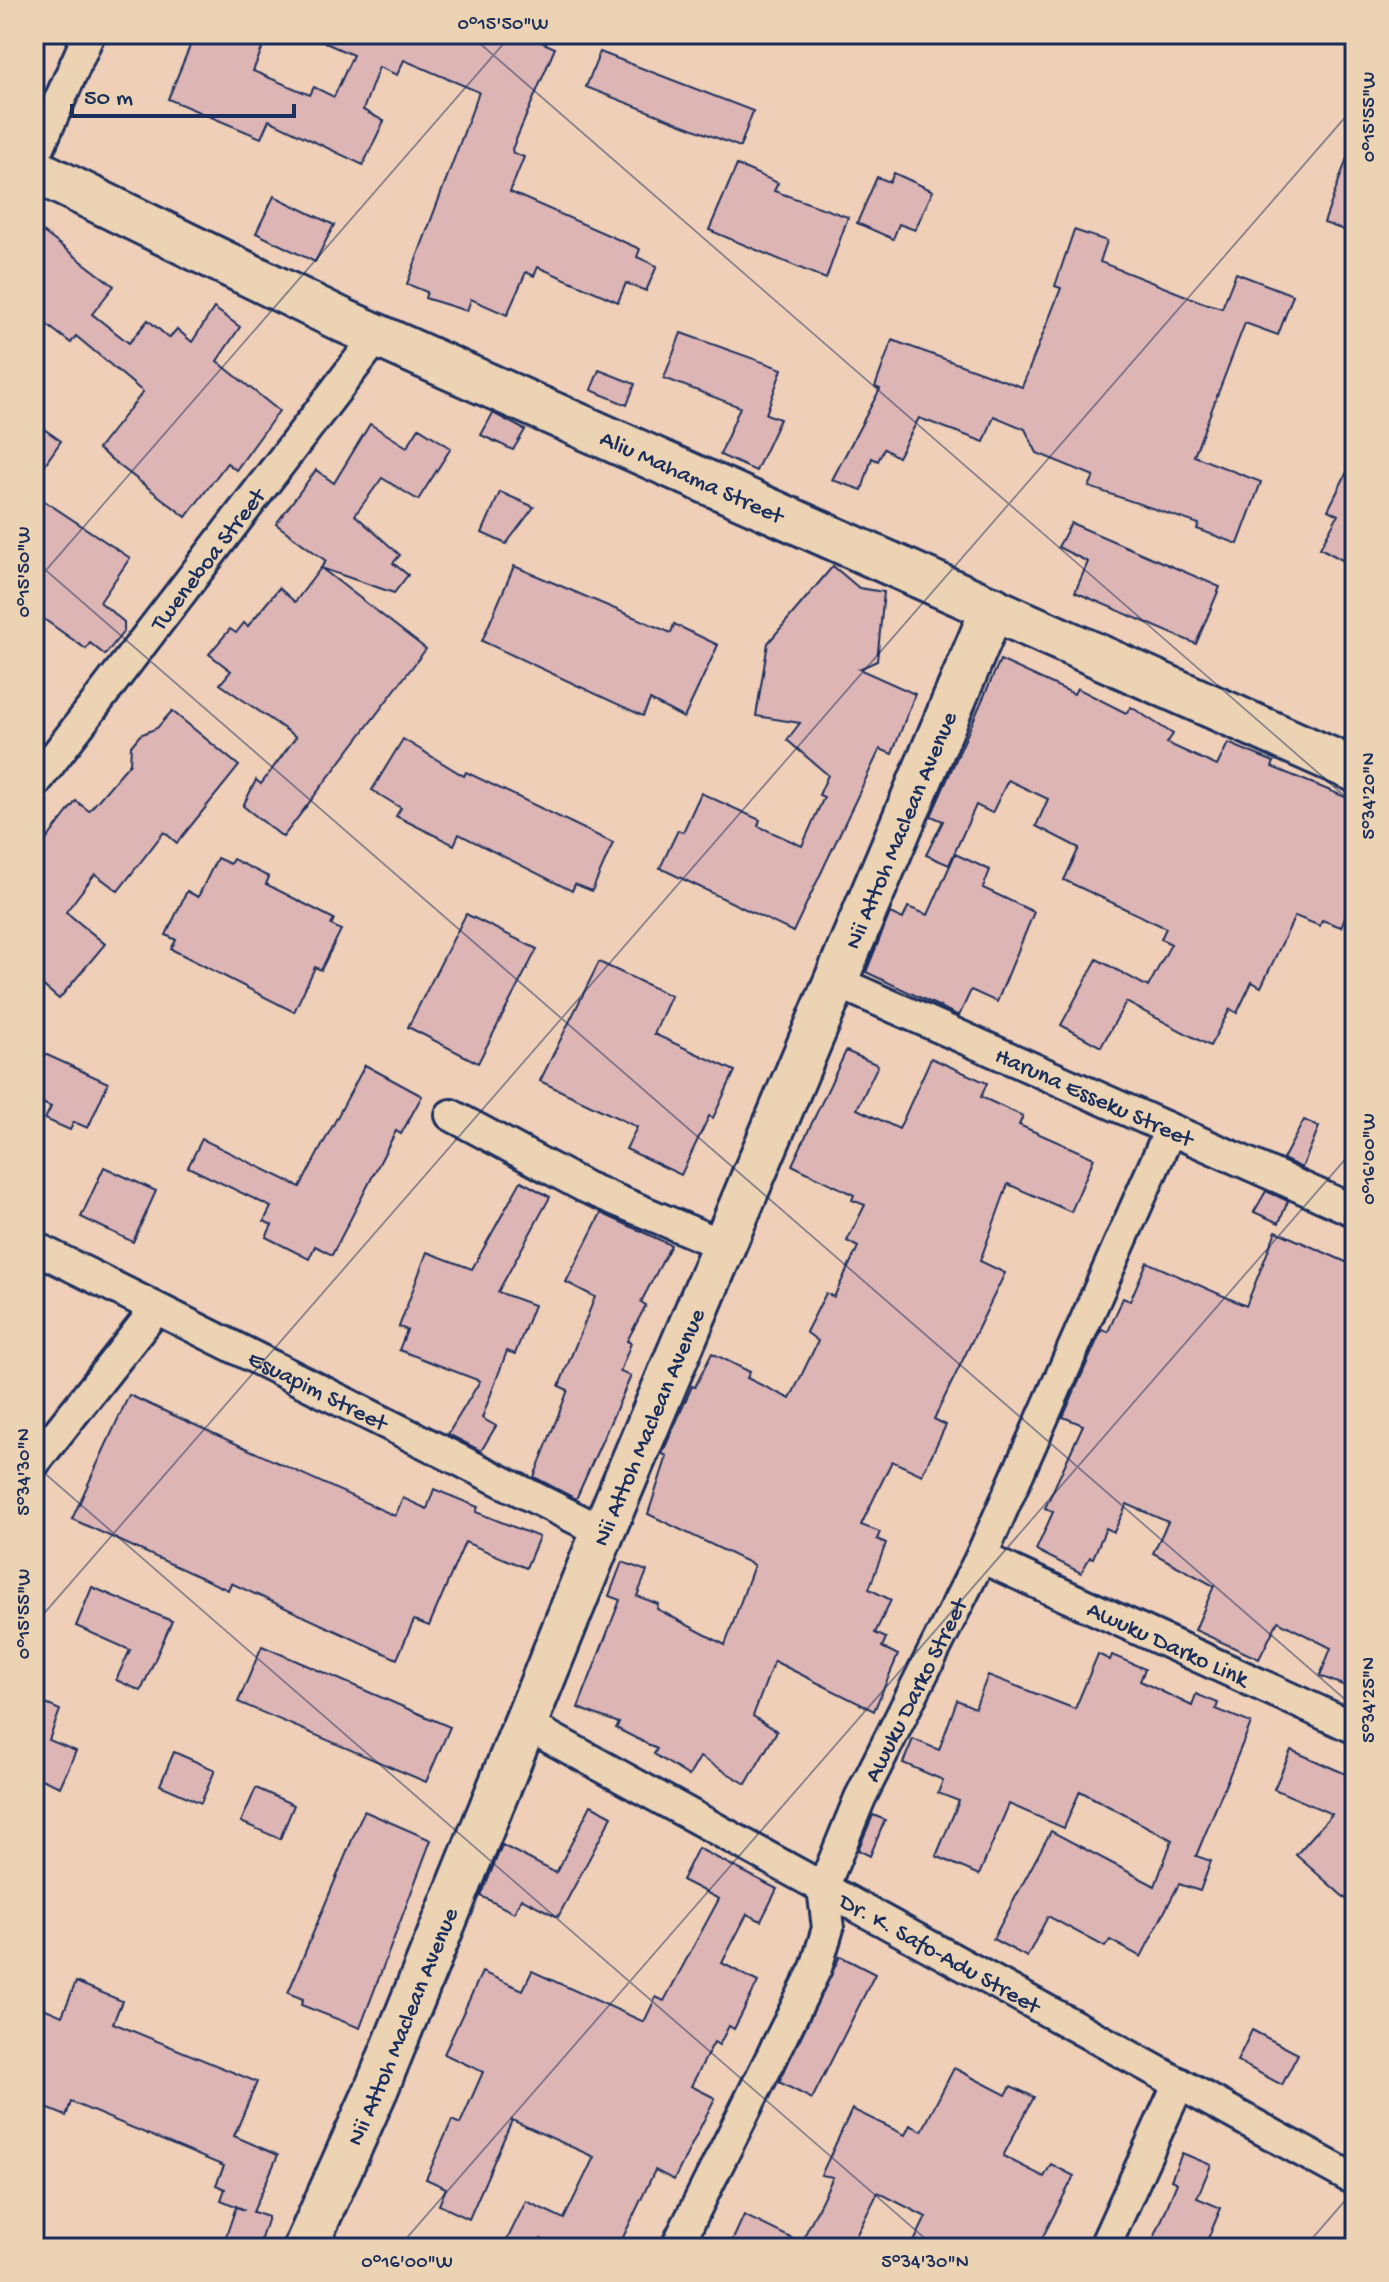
<svg xmlns="http://www.w3.org/2000/svg" width="1389" height="2282" viewBox="0 0 1389 2282" font-family="'Gochi Hand',sans-serif">
	<rect width="100%" height="100%" fill="#efcfb8"/>
	<filter id="ink" filterUnits="userSpaceOnUse"><feTurbulence type="fractalNoise" baseFrequency=".0125" numOctaves="2"/><feDisplacementMap in="SourceGraphic" scale="16" xChannelSelector="R" yChannelSelector="G"/><feConvolveMatrix kernelMatrix="1 2 1 2 8 2 1 2 1" color-interpolation-filters="sRGB"/></filter>
	<g filter="url(#ink)">
		<g fill="#ddb5b5" stroke="#1b2f5e" stroke-width="2">
			<polygon points="195,34 268,34 253,71 310,95 314,87 334,97 353,55 305,34 523,34 555,48 512,149 513,153 524,157 510,192 640,249 637,257 657,266 646,291 626,283 618,302 538,267 534,276 526,272 507,315 471,299 467,311 425,298 427,292 407,284 479,92 404,60 397,75 379,67 363,110 384,121 363,165 269,120 261,138 168,99"/>
			<polygon points="600,52 753,111 740,147 586,87"/>
			<polygon points="1352,144 1355,145 1355,234 1324,223"/>
			<polygon points="737,165 778,183 774,191 848,217 826,279 709,230"/>
			<polygon points="894,173 933,191 915,230 899,224 893,239 857,223 877,177 890,182"/>
			<polygon points="274,196 334,225 315,262 256,233"/>
			<polygon points="34,225 114,286 92,314 129,343 148,320 169,338 177,329 192,342 214,308 240,327 217,361 279,411 236,470 227,463 186,517 98,449 143,392 76,336 71,343 34,315"/>
			<polygon points="1074,230 1107,241 1100,262 1204,303 1222,308 1236,273 1293,295 1278,335 1245,323 1194,456 1261,482 1238,544 1197,529 1199,524 1089,487 1094,476 1037,453 1025,429 994,416 984,442 919,418 898,457 884,449 878,461 872,458 862,490 832,480 880,389 875,387 892,340 1022,387 1061,288 1055,286"/>
			<polygon points="681,333 782,369 766,414 780,419 756,471 720,455 740,407 664,378"/>
			<polygon points="599,370 635,384 627,405 591,390"/>
			<polygon points="493,413 525,430 513,450 481,435"/>
			<polygon points="34,422 61,441 34,480"/>
			<polygon points="370,424 407,447 419,428 451,448 418,500 382,478 355,515 400,555 393,563 408,575 394,593 321,568 426,649 283,837 243,806 256,780 261,784 296,737 220,684 231,671 209,654 230,629 236,633 244,623 248,626 279,588 295,602 326,561 276,524 316,470 334,483"/>
			<polygon points="1355,456 1355,567 1320,548 1338,515 1328,510"/>
			<polygon points="500,492 534,507 506,544 482,533"/>
			<polygon points="34,494 130,558 100,602 124,622 124,631 105,655 90,643 86,649 34,612"/>
			<polygon points="1071,523 1220,587 1196,644 1075,592 1088,562 1058,547"/>
			<polygon points="514,566 671,633 674,624 718,645 684,718 650,700 643,716 482,641"/>
			<polygon points="833,566 859,588 884,592 877,661 859,669 915,694 892,754 880,749 793,932 660,868 678,830 683,832 701,793 760,820 758,826 802,846 824,797 819,795 828,775 787,740 800,723 756,716 768,643"/>
			<polygon points="1000,660 1074,694 1077,688 1126,713 1131,707 1173,734 1167,743 1217,766 1228,743 1274,762 1272,767 1355,801 1355,893 1341,927 1322,920 1320,926 1295,916 1261,987 1252,982 1237,1013 1230,1009 1210,1046 1126,1002 1101,1047 1061,1025 1097,959 1148,987 1171,944 1161,939 1166,928 1064,880 1079,848 1036,826 1048,799 1008,780 992,813 976,805 949,865 926,855 943,821 931,816"/>
			<polygon points="172,711 239,766 177,843 164,832 118,891 95,874 66,912 105,944 59,999 34,978 34,856 76,801 89,811 130,763 131,746 140,735 157,728"/>
			<polygon points="403,739 464,776 466,772 613,843 592,891 575,884 572,891 459,834 454,845 396,816 401,808 372,790"/>
			<polygon points="955,854 990,870 983,888 1034,912 997,1002 971,990 959,1016 866,972 890,913 903,919 908,907 928,915"/>
			<polygon points="217,858 230,864 233,859 269,877 266,884 334,919 331,925 341,930 321,970 315,967 294,1012 171,949 176,940 166,935 187,891 198,897"/>
			<polygon points="466,914 537,949 478,1063 408,1027"/>
			<polygon points="599,962 671,996 654,1034 735,1071 713,1118 709,1116 681,1175 626,1149 637,1127 540,1081"/>
			<polygon points="34,1049 108,1083 88,1128 74,1122 70,1130 45,1119 51,1107 34,1099"/>
			<polygon points="846,1051 878,1065 857,1109 899,1129 931,1058 987,1083 981,1097 1023,1116 1019,1125 1094,1158 1071,1212 1008,1184 980,1261 1005,1273 934,1419 946,1425 922,1475 892,1461 861,1525 880,1532 877,1539 886,1543 869,1589 891,1600 875,1633 886,1638 882,1647 898,1655 874,1711 774,1661 753,1716 777,1731 746,1784 700,1757 689,1776 654,1754 657,1749 616,1728 619,1723 578,1708 620,1600 609,1596 622,1562 647,1571 637,1596 658,1604 657,1609 725,1645 754,1565 648,1514 667,1456 662,1454 692,1386 695,1387 712,1353 750,1372 747,1378 790,1399 818,1341 806,1332 826,1293 834,1297 858,1247 847,1241 865,1205 852,1200 854,1195 792,1165"/>
			<polygon points="365,1065 422,1096 401,1134 396,1131 332,1255 315,1246 309,1259 266,1237 272,1225 264,1221 271,1207 188,1167 202,1139 300,1187"/>
			<polygon points="1304,1120 1319,1127 1302,1168 1283,1159"/>
			<polygon points="104,1167 156,1191 133,1242 81,1217"/>
			<polygon points="521,1181 550,1197 498,1292 534,1305 515,1354 507,1351 482,1418 496,1426 481,1451 448,1434 480,1381 399,1350 407,1330 399,1327 427,1252 472,1269"/>
			<polygon points="1266,1191 1288,1201 1279,1223 1254,1212"/>
			<polygon points="601,1213 671,1245 641,1302 646,1305 627,1341 631,1343 620,1372 631,1376 576,1499 534,1477 568,1390 559,1386 595,1297 566,1282"/>
			<polygon points="1276,1231 1355,1266 1355,1496 1348,1515 1355,1518 1355,1690 1320,1676 1331,1648 1278,1621 1259,1659 1195,1630 1214,1586 1153,1553 1168,1522 1127,1504 1114,1532 1106,1528 1093,1558 1090,1557 1081,1573 1036,1550 1053,1512 1045,1508 1083,1425 1063,1417 1102,1329 1108,1332 1123,1298 1130,1301 1147,1262 1246,1306"/>
			<polygon points="129,1395 395,1516 403,1498 427,1509 434,1489 478,1507 476,1512 539,1537 526,1568 465,1542 429,1626 414,1620 397,1659 231,1583 228,1590 72,1519"/>
			<polygon points="92,1587 172,1621 141,1691 116,1680 130,1650 76,1626"/>
			<polygon points="262,1646 450,1727 426,1782 238,1702"/>
			<polygon points="1098,1654 1110,1660 1112,1655 1145,1669 1140,1681 1192,1706 1196,1694 1218,1703 1216,1709 1251,1723 1196,1856 1211,1861 1200,1891 1179,1884 1141,1957 1110,1940 1105,1947 1048,1916 1027,1957 993,1939 1051,1831 1155,1886 1172,1840 1080,1791 1064,1828 1009,1804 979,1875 936,1856 959,1801 938,1793 943,1780 903,1763 913,1739 939,1750 957,1700 975,1708 988,1675 1075,1709"/>
			<polygon points="34,1699 60,1710 49,1740 76,1751 60,1787 34,1776"/>
			<polygon points="1291,1750 1355,1778 1355,1907 1296,1855 1332,1814 1274,1789"/>
			<polygon points="174,1752 215,1770 201,1803 160,1785"/>
			<polygon points="256,1788 294,1805 280,1839 241,1822"/>
			<polygon points="591,1805 612,1816 558,1917 521,1898 514,1913 481,1896 502,1845 556,1873"/>
			<polygon points="364,1811 431,1840 360,2028 301,2005 303,1999 288,1993"/>
			<polygon points="873,1815 885,1820 870,1856 858,1850"/>
			<polygon points="698,1848 777,1889 761,1921 747,1914 722,1963 758,1982 734,2029 729,2026 719,2045 714,2042 691,2086 715,2098 674,2180 655,2170 618,2248 560,2248 541,2239 537,2248 503,2248 526,2201 564,2219 594,2157 512,2120 469,2219 439,2205 446,2188 426,2179 452,2120 460,2124 483,2072 444,2054 482,1972 523,1990 532,1971 644,2022 656,1997 664,2001 719,1899 682,1880"/>
			<polygon points="840,1956 875,1974 812,2099 779,2082"/>
			<polygon points="76,1982 122,2001 113,2023 257,2082 234,2136 278,2155 253,2212 268,2217 258,2248 222,2248 236,2207 245,2210 221,2200 225,2189 216,2185 224,2166 71,2102 66,2116 34,2103 34,2004 62,2016"/>
			<polygon points="1252,2030 1298,2054 1282,2085 1237,2061"/>
			<polygon points="954,2068 1006,2095 1011,2086 1034,2097 1003,2156 1044,2177 1051,2164 1074,2176 1037,2248 911,2248 926,2217 878,2192 850,2248 729,2248 744,2215 801,2243 833,2177 821,2175 852,2109 905,2135 910,2125 922,2131"/>
			<polygon points="1182,2153 1211,2165 1197,2198 1221,2208 1204,2248 1150,2248 1177,2183 1171,2180"/>
		</g>
		<g fill="none" stroke-linecap="round" stroke-linejoin="round">
			<defs>
				<g id="street">
					<polyline points="34,158 89,34"/>
					<path id="s1" d="M34,784L379,334"/>
					<path id="s2" d="M835,981L1355,1211"/>
					<polyline points="451,1115 585,1187 725,1246"/>
					<path id="s3" d="M34,1247L603,1532"/>
					<polyline points="34,1463 156,1309"/>
					<path id="s4" d="M981,1557L1355,1728"/>
					<path id="s5" d="M525,1724L1355,2180"/>
					<path id="s6" d="M676,2248L816,1968L828,1928L823,1888L860,1798L981,1557L1169,1132"/>
					<polyline points="1104,2248 1179,2083"/>
				</g>
				<g id="secondary">
					<path id="s7" d="M34,170L344,321L1355,770"/>
					<path id="s8" d="M305,2248L376,2090L603,1532L993,608"/>
				</g>
			</defs>
			<use href="#street" stroke="#1b2f5e" stroke-width="36"/>
			<use href="#secondary" stroke="#1b2f5e" stroke-width="48"/>
			<use href="#street" stroke="#ecd3b4" stroke-width="30"/>
			<use href="#secondary" stroke="#ecd3b4" stroke-width="42"/>
		</g>
	</g>
	<path fill="none" stroke="#1b2f5e" stroke-width="2" stroke-opacity="0.45" d="M469,34L1355,805M34,560L1355,1708M34,584L512,34M34,1464L936,2248M34,1625L1355,106M398,2248L1355,1148M1304,2248L1355,2189"/>
	<g text-anchor="middle" stroke-width="8" stroke-linejoin="round" paint-order="stroke">
		<g font-size="24" fill="#1b2f5e" stroke="#ecd3b4">
			<text dy="8" stroke="none"><textPath href="#s7" startOffset="726">Aliu Mahama Street</textPath></text>
			<text dy="8" stroke="none"><textPath href="#s1" startOffset="284">Tweneboa Street</textPath></text>
			<text dy="8" stroke="none"><textPath href="#s8" startOffset="1538">Nii Attoh Maclean Avenue</textPath></text>
			<text dy="8" stroke="none"><textPath href="#s2" startOffset="284">Haruna Esseku Street</textPath></text>
			<text dy="8" stroke="none"><textPath href="#s3" startOffset="318">Esuapim Street</textPath></text>
			<text dy="8" stroke="none"><textPath href="#s8" startOffset="890">Nii Attoh Maclean Avenue</textPath></text>
			<text dy="8" stroke="none"><textPath href="#s4" startOffset="206">Awuku Darko Link</textPath></text>
			<text dy="8" stroke="none"><textPath href="#s6" startOffset="614">Awuku Darko Street</textPath></text>
			<text dy="8" stroke="none"><textPath href="#s5" startOffset="474">Dr. K. Safo-Adu Street</textPath></text>
			<text dy="8" stroke="none"><textPath href="#s8" startOffset="242">Nii Attoh Maclean Avenue</textPath></text>
		</g>
	</g>
	<rect width="1389" height="2282" fill="none" stroke="#ecd3b4" stroke-width="88"/>
	<path d="M72 104v12h222v-12" fill="none" stroke="#1b2f5e" stroke-width="4"/>
	<text x="84" y="104" font-size="24" fill="#1b2f5e" stroke="#ecd3b4" stroke-width="6" paint-order="stroke">50 m</text>
	<rect x="44" y="44" width="1301" height="2194" fill="none" stroke="#1b2f5e" stroke-width="3"/>
	<g font-size="20" text-anchor="middle" fill="#1b2f5e">
		<text x="503" y="29">0°15'50"W</text>
		<text transform="translate(1367 117) rotate(-90)" y="7">0°15'55"W</text>
		<text transform="translate(22 572) rotate(-90)" y="7">0°15'50"W</text>
		<text transform="translate(1367 796) rotate(-90)" y="7">5°34'20"N</text>
		<text transform="translate(1367 1159) rotate(-90)" y="7">0°16'00"W</text>
		<text transform="translate(22 1472) rotate(-90)" y="7">5°34'30"N</text>
		<text transform="translate(22 1614) rotate(-90)" y="7">0°15'55"W</text>
		<text transform="translate(1367 1700) rotate(-90)" y="7">5°34'25"N</text>
		<text x="407" y="2267">0°16'00"W</text>
		<text x="925" y="2267">5°34'30"N</text>
	</g>
</svg>
